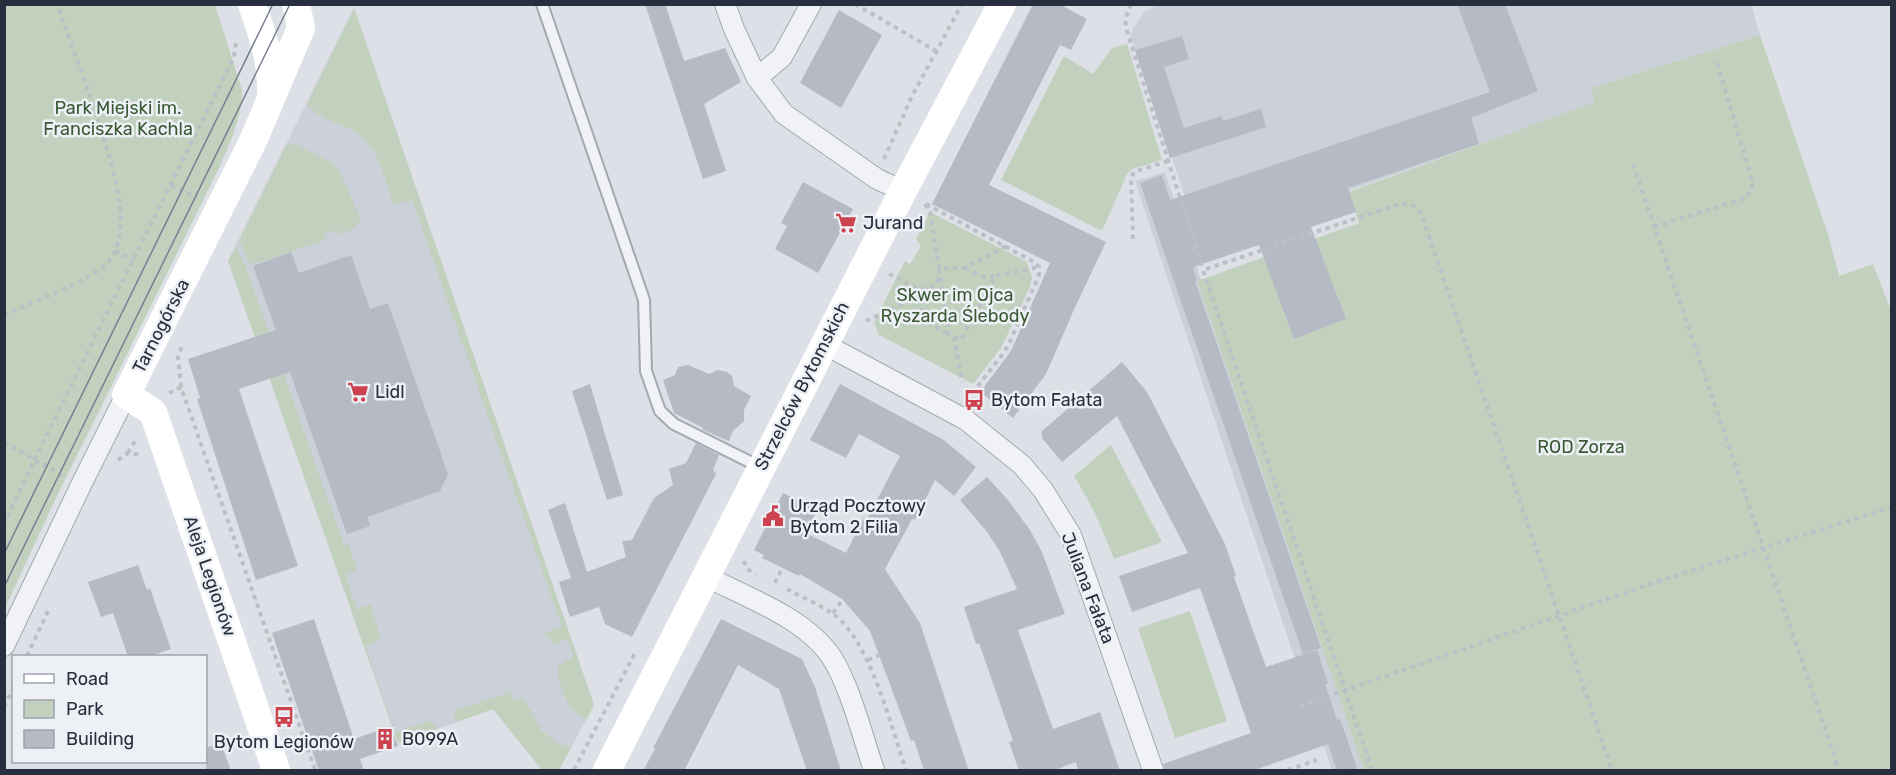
<svg xmlns="http://www.w3.org/2000/svg" width="1896" height="775" viewBox="0 0 1896 775" font-family="Rubik,sans-serif">
	<rect width="100%" height="100%" fill="#dde1e7"/>
	<g fill="#cbd0d9">
		<polygon points="1159,4 1751,4 1760,35 1591,88 1596,102 1201,244 1130,34 1144,12"/>
		<polygon points="354,8 594,705 559,770 542,770 493,709 398,743 228,261"/>
		<polygon points="1165,172 1201,280 1197,281 1364,770 1332,770 1135,181"/>
	</g>
	<g fill="#c2d1be">
		<path d="M5,4L215,5L242,90C242,118 230,143 219,168L57,496L5,608Z"/>
		<path d="M354,8L594,705L587,719C567,712 563,692 557,674C557,662 566,661 574,657L567,639L555,644L545,635L547,632L562,627L412,200L394,205C385,181 379,146 355,132C339,123 319,119 307,104Z"/>
		<polygon points="1760,35 1828,234 1839,276 1873,264 1891,311 1891,770 1364,770 1197,281 1359,223 1349,192 1595,102 1591,88"/>
		<polygon points="1127,44 1162,160 1132,169 1127,174 1102,231 1001,180 1064,56 1093,74 1112,48"/>
		<path d="M295,144L329,161L339,170L361,220C355,228 349,232 340,235L337,230L324,234L325,240L251,265L239,240L286,145Z"/>
		<polygon points="930,212 1027,262 1032,277 1030,287 1001,348 973,384 879,335 874,322 905,261 910,264 921,246 916,239"/>
		<polygon points="236,246 246,267 344,545 348,544 357,570 345,575 357,609 370,604 381,639 365,646 395,732 432,720 437,729 398,743 228,261"/>
		<path d="M1111,445L1162,542L1114,559C1103,530 1091,503 1074,476Z"/>
		<polygon points="1190,611 1227,721 1175,738 1138,628"/>
		<polygon points="510,692 512,699 525,700 542,731 556,742 571,748 559,770 542,770 493,709 457,722 454,713 455,711"/>
	</g>
	<g fill="#b5bac4">
		<polygon points="645,4 665,4 684,61 725,48 741,82 704,104 726,171 703,179"/>
		<polygon points="1033,4 1059,4 1087,19 1071,50 1060,45 989,185 1106,242 1076,305 1046,374 1013,418 980,392 1011,351 1050,263 932,204"/>
		<polygon points="1457,4 1505,4 1538,91 1471,118 1479,144 1348,188 1356,212 1311,227 1346,319 1294,339 1259,245 1193,267 1197,281 1195,281 1212,330 1321,648 1303,654 1140,183 1162,175 1170,200 1490,92"/>
		<polygon points="839,10 882,35 841,108 800,83"/>
		<polygon points="1182,36 1189,59 1164,67 1184,128 1221,116 1223,121 1261,109 1266,127 1170,158 1135,50"/>
		<polygon points="803,182 853,209 818,273 775,249 787,226 781,223"/>
		<polygon points="291,252 299,273 351,255 370,309 388,303 448,474 440,491 367,517 370,526 347,534 290,372 239,389 298,566 256,580 197,399 200,398 188,359 276,330 253,266"/>
		<polygon points="1122,362 1147,392 1225,544 1236,576 1234,577 1266,667 1317,650 1328,683 1325,684 1337,720 1340,719 1358,771 1337,771 1328,744 1252,771 1165,771 1163,764 1251,733 1200,588 1132,612 1119,576 1188,553 1117,416 1062,462 1042,438 1042,431"/>
		<polygon points="688,365 709,374 718,370 727,372 732,376 734,386 751,396 744,410 744,421 733,431 729,441 703,430 703,428 674,413 663,380 675,375 678,367"/>
		<polygon points="590,384 623,495 607,500 572,391"/>
		<polygon points="840,384 944,440 976,467 954,496 935,480 915,520 912,519 885,569 920,623 969,771 924,771 914,740 911,741 870,631 842,599 800,574 799,576 762,558 764,555 754,550 783,493 817,510 806,533 846,553 864,517 867,519 900,456 859,434 846,458 810,440"/>
		<polygon points="696,443 719,455 713,470 716,474 632,637 605,624 599,607 570,617 559,582 571,578 548,510 565,503 587,572 626,557 622,541 632,540 654,498 673,485 669,469 686,463"/>
		<polygon points="987,477 1008,500 1030,530 1042,552 1065,614 1018,630 1053,729 1100,712 1120,771 1078,771 1076,762 1052,771 1019,771 1009,742 1013,741 979,643 976,644 964,607 1017,589 999,550 987,532 960,500"/>
		<polygon points="138,565 147,590 150,588 171,649 148,657 128,657 113,613 101,617 88,582"/>
		<polygon points="314,619 354,739 391,726 398,746 360,759 364,771 319,771 272,633"/>
		<polygon points="721,619 802,659 815,687 841,771 807,771 779,689 738,665 684,771 643,771 655,749 653,748"/>
		<polygon points="221,743 231,771 206,771 206,748"/>
	</g>
	<g fill="none" stroke-linecap="round" stroke-linejoin="round">
		<defs>
			<polyline id="lane" points="542,4 644,300 646,371 660,411 674,424 760,467"/>
			<g id="street">
				<polyline points="725,4 734,29 757,78 784,114 877,179 903,191"/>
				<polyline points="757,78 782,57 811,4"/>
				<polyline points="824,344 966,420 1022,465 1043,490 1071,535 1153,770"/>
				<path d="M705,576C746,597 806,618 832,658C850,686 863,738 874,770"/>
				<polyline points="4,646 81,485 126,395"/>
			</g>
		</defs>
		<use href="#lane" stroke="#a3a8b1" stroke-width="14"/>
		<use href="#street" stroke="#a3a8b1" stroke-width="22"/>
		<g stroke="#bcbfc5" stroke-width="4" stroke-dasharray="4.5 4.5" stroke-linecap="butt">
			<polyline points="855,4 936,51"/>
			<polyline points="1131,4 1125,20 1127,31 1203,270"/>
			<polyline points="884,159 912,96 962,4"/>
			<polyline points="1633,164 1839,770"/>
			<polyline points="171,185 197,198"/>
			<polyline points="925,204 930,212 939,269 964,268 1006,246"/>
			<polyline points="926,204 1034,262 1039,267 1039,275 1009,344 1002,355 974,391"/>
			<polyline points="1654,227 1746,198 1752,189 1752,180 1716,59"/>
			<polyline points="1133,239 1131,178 1134,172 1168,161"/>
			<polyline points="115,251 133,260"/>
			<polyline points="965,268 984,277 994,276"/>
			<polyline points="939,269 949,334 961,340 995,276 1039,267"/>
			<polyline points="889,274 920,290 933,286 940,277"/>
			<path d="M4,315C28,304 97,278 110,260C120,248 122,221 120,206C110,140 79,68 57,4"/>
			<polyline points="866,321 920,296 921,319 948,334"/>
			<polyline points="954,337 962,382"/>
			<polyline points="181,387 178,357 182,346"/>
			<polyline points="169,393 181,387 315,770"/>
			<polyline points="4,442 63,476"/>
			<polyline points="128,453 135,441"/>
			<polyline points="118,460 128,453 136,454 140,458"/>
			<polyline points="4,525 34,460 234,57 236,42"/>
			<polyline points="744,561 747,569 756,574"/>
			<polyline points="775,583 782,568"/>
			<path d="M787,589C801,597 818,604 832,613C870,639 891,727 906,770"/>
			<polyline points="833,613 843,599"/>
			<polyline points="27,656 48,611"/>
			<polyline points="868,660 880,655"/>
			<polyline points="1300,706 1662,580 1892,507"/>
			<polyline points="4,707 14,687"/>
			<polyline points="574,770 635,653"/>
			<polyline points="1288,770 1317,760"/>
			<path d="M1372,770L1203,270L1399,204C1412,202 1416,206 1422,216L1612,770"/>
		</g>
		<use href="#lane" stroke="#f0f2f5" stroke-width="10"/>
		<use href="#street" stroke="#f0f2f5" stroke-width="20"/>
		<g stroke="#fff" stroke-width="28">
			<path d="M252,4C262,35 272,59 271,92"/>
			<polyline points="276,770 153,412 126,395 253,141 301,28 296,4"/>
			<polyline points="607,770 903,191 1002,4"/>
		</g>
		<g stroke="#777f90" stroke-width="1.5">
			<polyline points="4,554 273,4"/>
			<polyline points="4,587 290,4"/>
		</g>
	</g>
	<defs>
		<symbol id="supermarket-bare" viewBox="-9 -9 18 18"><path d="M-6-5.5h2.5l.6 2H6L4.5 2H-2.5L-4.4-4H-6ZM-1.5 3.2a1.3 1.3 0 1 0 .1 0ZM3 3.2a1.3 1.3 0 1 0 .1 0Z" fill="#cd424f" stroke="#edf0f5" stroke-width="2.5" paint-order="stroke"/></symbol>
		<symbol id="bus-bare" viewBox="-9 -9 18 18"><path d="M-5-6H5V4H4V6H2V4H-2V6H-4V4H-5ZM-3.5-4V0h7V-4ZM-3.5 1.2v1.5H-2V1.2ZM2 1.2v1.5H3.5V1.2Z" fill="#cd424f" stroke="#edf0f5" stroke-width="2.5" paint-order="stroke"/></symbol>
		<symbol id="civic-bare" viewBox="-9 -9 18 18"><path d="M-.6-6.5H3V-4.5H.6V-3L4-1V1h2V6H-6V1h2V-1L-.6-3ZM-1.2 2.5V6h2.4V2.5Z" fill="#cd424f" stroke="#edf0f5" stroke-width="2.5" paint-order="stroke"/></symbol>
		<symbol id="building-bare" viewBox="-9 -9 18 18"><path d="M-4-6H4V6H1V3H-1V6H-4ZM-2.5-4.3h1.7v1.8h-1.7ZM.8-4.3h1.7v1.8H.8ZM-2.5-1h1.7V.8h-1.7ZM.8-1h1.7V.8H.8Z" fill="#cd424f" stroke="#edf0f5" stroke-width="2.5" paint-order="stroke"/></symbol>
	</defs>
	<g fill-rule="evenodd">
		<use href="#supermarket-bare" x="831" y="208" width="30" height="30"/>
		<use href="#supermarket-bare" x="343" y="377" width="30" height="30"/>
		<use href="#bus-bare" x="959" y="385" width="30" height="30"/>
		<use href="#civic-bare" x="758" y="501" width="30" height="30"/>
		<use href="#bus-bare" x="269" y="702" width="30" height="30"/>
		<use href="#building-bare" x="370" y="724" width="30" height="30"/>
	</g>
	<g text-anchor="middle" stroke-width="5" stroke-linejoin="round" paint-order="stroke">
		<g font-size="18" fill="#395934" stroke="#edf0f5">
			<text x="118" y="114">Park Miejski im.<tspan x="118" dy="21">Franciszka Kachla</tspan></text>
			<text x="955" y="301">Skwer im Ojca<tspan x="955" dy="21">Ryszarda Ślebody</tspan></text>
			<text x="1581" y="453">ROD Zorza</text>
		</g>
		<g font-size="18" fill="#272e3e" stroke="#edf0f5" text-anchor="start">
			<text x="863" y="229">Jurand</text>
			<text x="375" y="398">Lidl</text>
			<text x="991" y="406">Bytom Fałata</text>
			<text x="790" y="512">Urząd Pocztowy<tspan x="790" dy="21">Bytom 2 Filia</tspan></text>
			<text x="402" y="745">B099A</text>
			<text x="284" y="748" text-anchor="middle">Bytom Legionów</text>
		</g>
		<g font-size="18" fill="#272e3e" stroke="#edf0f5">
			<text transform="translate(161 326) rotate(-63)" y="6">Tarnogórska</text>
			<text transform="translate(802 386) rotate(-63)" y="6">Strzelców Bytomskich</text>
			<text transform="translate(210 576) rotate(71)" y="6">Aleja Legionów</text>
			<text transform="translate(1088 588) rotate(69)" y="6">Juliana Fałata</text>
		</g>
	</g>
	<rect width="1896" height="775" fill="none" stroke="#272e3e" stroke-width="12"/>
	<rect x="12" y="655" width="195" height="108" fill="#edf0f5" stroke="#9ea2ac" stroke-width="1.5"/>
	<rect x="24" y="674" width="30" height="9" fill="#ffffff" stroke="#9ea2ac" stroke-width="1.5"/>
	<text x="66" y="685" font-size="18" fill="#272e3e">Road</text>
	<rect x="24" y="700" width="30" height="18" fill="#c2d1be" stroke="#9ea2ac" stroke-width="1.5"/>
	<text x="66" y="715" font-size="18" fill="#272e3e">Park</text>
	<rect x="24" y="730" width="30" height="18" fill="#b5bac4" stroke="#9ea2ac" stroke-width="1.5"/>
	<text x="66" y="745" font-size="18" fill="#272e3e">Building</text>
</svg>
